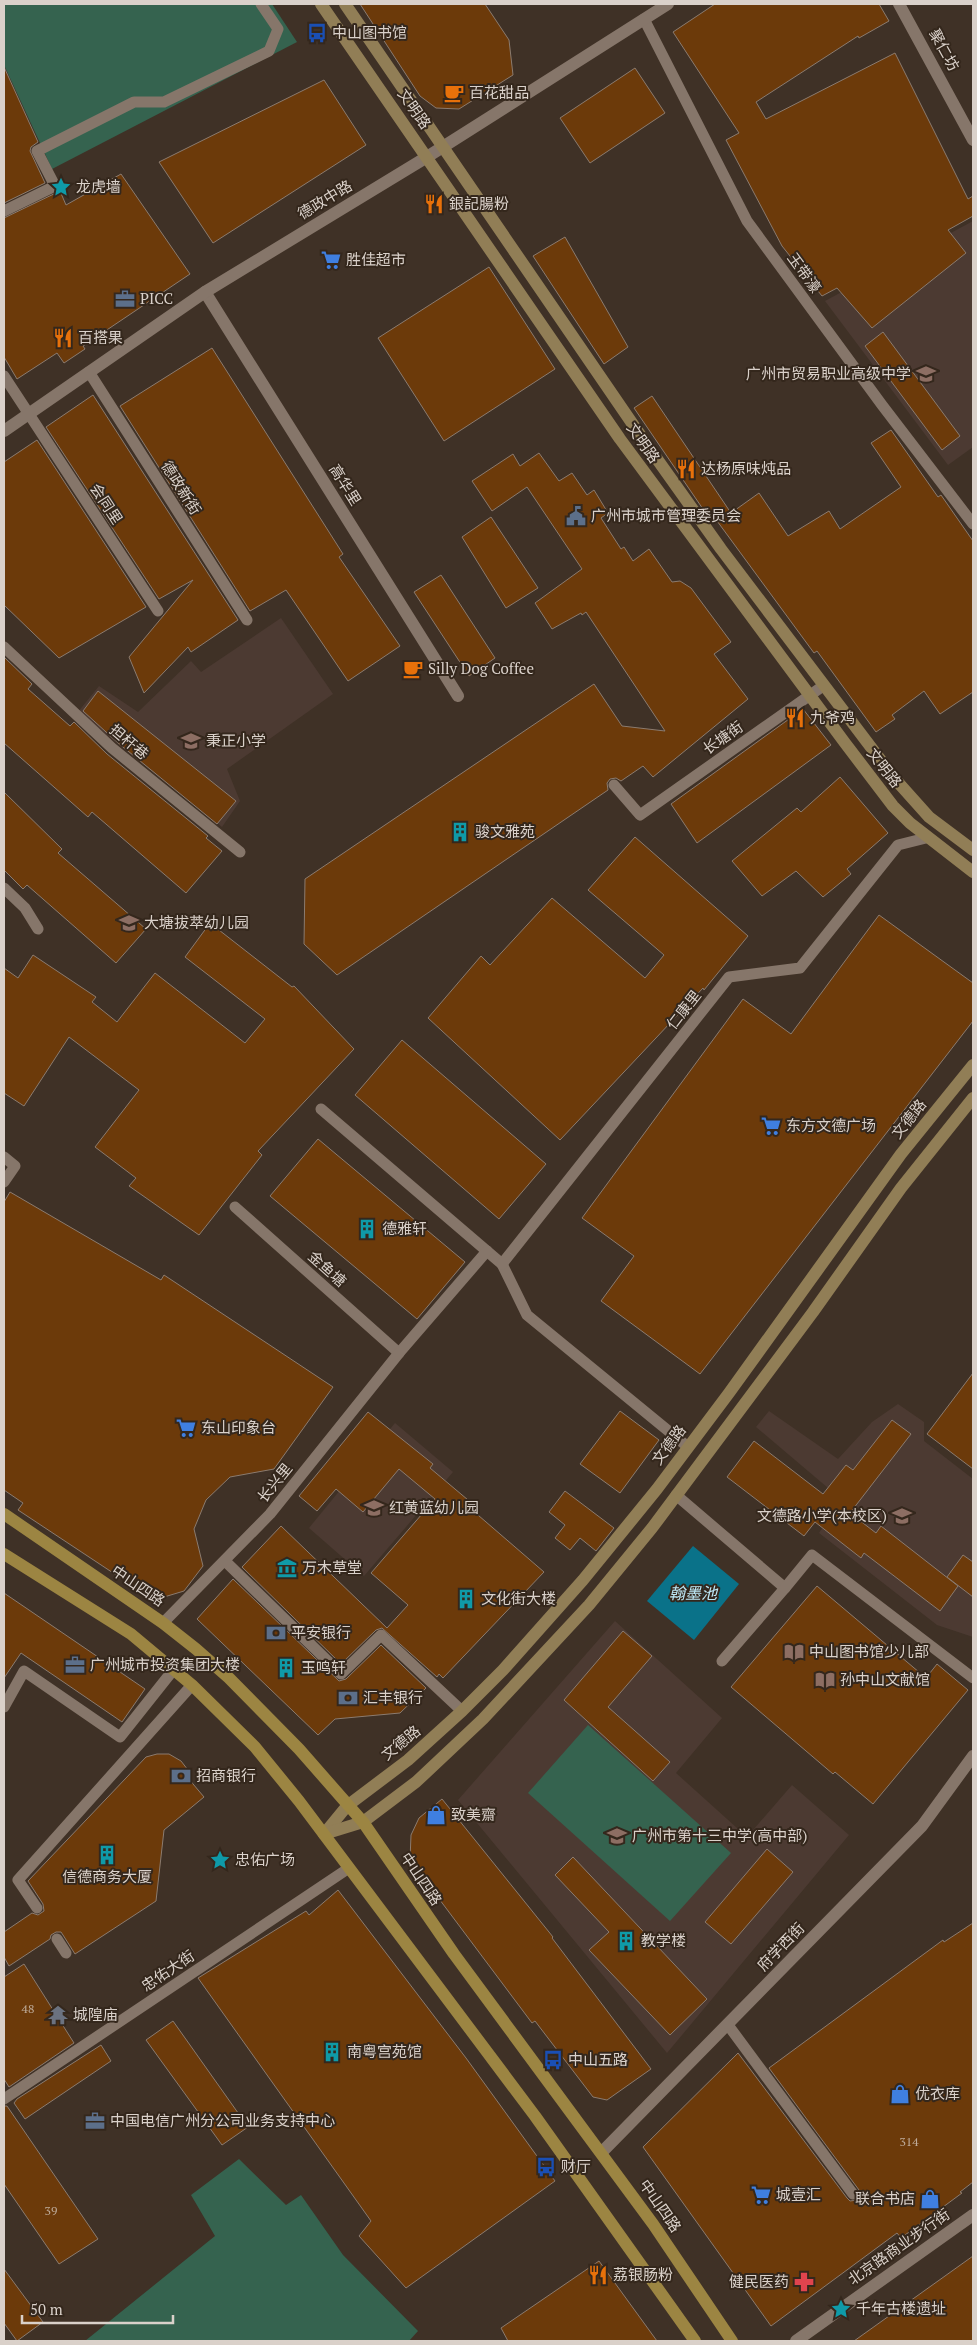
<svg xmlns="http://www.w3.org/2000/svg" width="977" height="2345" viewBox="0 0 977 2345" font-family="'PT Serif','Noto Sans SC',serif">
	<rect width="100%" height="100%" fill="#3f3126"/>
	<g fill="#4c3a32">
		<polygon points="973,221 973,447 948,465 825,301"/>
		<polygon points="281,618 333,694 227,769 240,801 222,827 78,712 99,686 138,712 191,661 201,672"/>
		<polygon points="898,1404 924,1422 924,1441 973,1479 973,1637 937,1625 819,1533 841,1499 756,1427 769,1411 838,1459 872,1422"/>
		<polygon points="395,1423 453,1472 364,1576 309,1528"/>
		<polygon points="615,1621 722,1718 676,1773 747,1837 792,1785 849,1835 667,2053 458,1800"/>
	</g>
	<g fill="#35634f">
		<polygon points="4,4 272,4 297,42 52,169 4,65"/>
		<polygon points="588,1725 731,1853 670,1921 528,1793"/>
		<polygon points="239,2159 286,2205 301,2195 343,2255 418,2331 409,2341 85,2341 215,2236 191,2195"/>
	</g>
	<polygon fill="#0a7289" points="693,1546 739,1584 694,1640 647,1601"/>
	<g fill="#6c3a0a" stroke="#8b7b6f">
		<polygon points="360,4 485,4 509,40 513,75 459,109 436,108 420,96"/>
		<polygon points="715,4 879,4 889,21 859,38 858,36 756,102 766,119 895,53 968,199 973,196 973,216 948,230 966,253 872,328 837,288 822,296 782,246 726,140 739,133 673,32"/>
		<polygon points="4,67 38,142 31,147 30,151 45,183 4,203"/>
		<polygon points="635,68 665,113 590,163 560,118"/>
		<polygon points="324,80 366,145 213,243 159,162"/>
		<polygon points="121,174 190,274 83,346 85,349 64,363 57,353 17,379 4,357 4,218 60,191 66,205"/>
		<polygon points="565,237 628,347 604,364 533,256"/>
		<polygon points="489,267 555,369 444,441 378,338"/>
		<polygon points="883,332 960,436 942,450 865,346"/>
		<polygon points="212,348 343,554 339,557 400,646 348,681 286,590 250,611 120,406"/>
		<polygon points="93,395 238,620 191,652 188,647 144,693 129,657 193,580 159,599 46,427"/>
		<polygon points="652,396 731,513 759,493 788,536 829,511 840,529 901,487 871,443 891,430 938,497 941,495 973,541 973,692 940,714 924,691 892,715 895,719 876,732 817,651 814,653 709,510 705,512 634,408"/>
		<polygon points="37,440 146,607 59,658 4,605 4,462"/>
		<polygon points="539,453 559,481 572,473 587,495 594,490 608,513 601,518 621,549 624,547 633,561 649,549 672,582 680,581 691,588 731,642 714,654 748,699 653,777 643,766 621,781 616,778 610,779 607,783 608,790 337,975 304,944 305,879 594,684 622,726 665,731 586,612 582,615 581,613 552,629 535,603 582,569 527,487 492,511 472,481 513,454 520,466"/>
		<polygon points="491,517 538,588 506,608 462,537"/>
		<polygon points="441,575 495,658 469,676 414,592"/>
		<polygon points="4,657 32,684 28,689 70,726 74,722 107,754 208,836 206,838 222,851 186,893 92,812 88,817 4,743"/>
		<polygon points="98,691 236,801 217,824 117,742 83,711"/>
		<polygon points="803,709 831,745 697,843 671,804"/>
		<polygon points="840,777 888,833 847,869 851,874 823,897 796,871 762,896 732,861 797,808 801,812"/>
		<polygon points="4,792 62,849 58,853 146,929 116,963 27,885 23,889 4,870"/>
		<polygon points="635,837 748,936 704,990 703,988 560,1140 428,1018 481,956 490,965 552,898 645,978 664,955 588,890"/>
		<polygon points="879,915 973,983 973,1021 700,1374 601,1301 634,1256 582,1218 743,999 791,1034"/>
		<polygon points="210,923 292,987 294,986 354,1049 258,1151 262,1155 199,1235 129,1186 136,1178 95,1147 139,1090 69,1037 24,1106 4,1093 4,968 18,978 33,955 96,997 92,1002 117,1022 155,973 245,1043 265,1019 185,957"/>
		<polygon points="402,1040 546,1164 499,1219 355,1095"/>
		<polygon points="318,1139 465,1262 417,1319 270,1196"/>
		<polygon points="10,1192 161,1280 164,1275 333,1387 274,1469 230,1477 206,1500 194,1529 203,1566 184,1591 154,1600 18,1510 23,1503 4,1490 4,1202"/>
		<polygon points="973,1373 973,1469 927,1434"/>
		<polygon points="620,1411 659,1440 620,1493 580,1464"/>
		<polygon points="368,1412 433,1464 430,1468 474,1505 471,1509 544,1572 443,1678 439,1674 437,1677 382,1628 376,1630 341,1664 242,1567 281,1526 387,1628 408,1605 371,1573 435,1499 399,1469 363,1512 336,1489 317,1511 299,1496"/>
		<polygon points="892,1420 911,1434 850,1513 876,1533 881,1526 958,1586 940,1611 864,1553 861,1558 815,1522 804,1536 727,1477 754,1441 823,1494 846,1465 853,1470"/>
		<polygon points="565,1491 614,1528 596,1551 580,1538 570,1550 555,1538 565,1525 549,1512"/>
		<polygon points="963,1555 973,1562 973,1597 947,1577"/>
		<polygon points="233,1579 339,1681 346,1679 381,1645 426,1688 400,1713 335,1719 318,1735 197,1619"/>
		<polygon points="817,1586 926,1678 937,1664 968,1690 873,1804 835,1772 833,1774 731,1687"/>
		<polygon points="4,1593 145,1689 122,1722 21,1653 4,1678"/>
		<polygon points="623,1631 652,1656 608,1707 670,1762 653,1781 564,1700"/>
		<polygon points="157,1754 169,1754 181,1761 188,1770 188,1778 204,1797 164,1830 156,1901 75,1954 63,1935 61,1932 56,1932 51,1935 50,1939 9,1966 4,1957 4,1932 32,1913 38,1915 44,1911 43,1904 28,1881 146,1757"/>
		<polygon points="442,1799 553,1937 552,1938 651,2069 607,2100 593,2097 535,2021 532,2023 410,1860 411,1835 419,1818"/>
		<polygon points="767,1849 793,1872 731,1944 705,1922"/>
		<polygon points="573,1857 707,1999 670,2035 589,1950 609,1932 555,1875"/>
		<polygon points="338,1890 466,2058 555,2181 406,2288 359,2236 371,2221 198,1978 306,1911 309,1915"/>
		<polygon points="973,1923 973,2182 960,2192 962,2193 901,2238 897,2233 771,2326 643,2147 738,2053 847,2198 850,2201 857,2200 860,2197 859,2190 769,2068 943,1940 944,1942"/>
		<polygon points="24,1964 74,2043 9,2087 4,2079 4,1977"/>
		<polygon points="173,2021 248,2127 222,2145 146,2040"/>
		<polygon points="101,2045 111,2061 25,2119 14,2103 17,2099"/>
		<polygon points="4,2106 7,2106 98,2239 59,2264 4,2184"/>
		<polygon points="973,2256 973,2341 854,2341"/>
		<polygon points="599,2261 657,2341 508,2341 501,2328"/>
		<polygon points="4,2269 43,2322 17,2341 4,2323"/>
	</g>
	<g fill="none" stroke-linecap="round" stroke-linejoin="round">
		<g stroke="#86766a" stroke-width="11">
			<polyline points="644,19 747,221 882,405 973,524"/>
			<polyline points="4,211 55,186 37,151 134,102 164,102 269,51 278,29 261,4"/>
			<polyline points="89,372 247,620"/>
			<polyline points="4,376 158,611"/>
			<polyline points="4,647 112,748 240,852"/>
			<polyline points="614,785 640,815 823,686"/>
			<polyline points="4,888 25,908 38,929"/>
			<polyline points="321,1109 502,1264 527,1315 688,1447"/>
			<polyline points="4,1157 15,1166 4,1182"/>
			<polyline points="235,1207 399,1353"/>
			<polyline points="502,1264 729,977 800,968 898,845 926,838"/>
			<polyline points="676,1495 785,1588 722,1661"/>
			<polyline points="225,1561 341,1674 381,1635 462,1711"/>
			<polyline points="785,1588 812,1555 973,1678"/>
			<polyline points="163,1623 270,1514 399,1353 487,1251"/>
			<polyline points="4,1707 24,1671 120,1737 174,1669"/>
			<polyline points="37,1908 18,1880 192,1685"/>
			<polyline points="57,1939 66,1953"/>
			<polyline points="728,2025 853,2194"/>
			<polyline points="4,2099 349,1868"/>
		</g>
		<polyline stroke="#86766a" stroke-width="12" points="796,2341 973,2215"/>
		<g stroke="#86766a" stroke-width="12">
			<polyline points="899,4 973,140"/>
			<polyline points="205,292 458,696"/>
			<polyline points="602,2152 922,1826 973,1756"/>
		</g>
		<polyline stroke="#86766a" stroke-width="12" points="4,431 205,292 427,157 668,4"/>
		<g stroke="#917e56" stroke-width="12">
			<polyline points="321,4 620,439 845,743 893,806 910,823 973,872"/>
			<polyline points="345,4 647,445 721,549 895,779 929,817 973,850"/>
			<polyline points="324,1834 347,1806 408,1760 462,1711 503,1670 583,1580 657,1489 729,1393 901,1154 973,1065"/>
			<polyline points="324,1834 363,1822 416,1782 483,1719 589,1605 652,1528 813,1312 901,1188 973,1098"/>
		</g>
		<g stroke="#9c8542" stroke-width="12">
			<polyline points="4,1514 163,1623 196,1649 229,1678 299,1749 363,1822 454,1954 653,2224 732,2341"/>
			<polyline points="4,1554 131,1634 192,1685 255,1747 299,1801 535,2116 695,2341"/>
		</g>
	</g>
	<defs>
		<symbol id="bus-bare" viewBox="-9 -9 18 18"><path d="M-5-6H5V4H4V6H2V4H-2V6H-4V4H-5ZM-3.5-4V0h7V-4ZM-3.5 1.2v1.5H-2V1.2ZM2 1.2v1.5H3.5V1.2Z" fill="#1a4fb4" stroke="#34271c" stroke-width="2.5" paint-order="stroke"/></symbol>
		<symbol id="cafe-bare" viewBox="-9 -9 18 18"><path d="M-5.5-4.5H6V0H3Q3 3.5 0 3.5H-2.5Q-5.5 3.5-5.5 0ZM3-3.2v2h1.7v-2ZM-6 4.5H4V6H-6Z" fill="#e8710a" stroke="#34271c" stroke-width="2.5" paint-order="stroke"/></symbol>
		<symbol id="sight-bare" viewBox="-9 -9 18 18"><path d="M0-6L1.8-2.2L6-1.7L2.9 1.2L3.7 5.4L0 3.3L-3.7 5.4L-2.9 1.2L-6-1.7L-1.8-2.2Z" fill="#0f9aa8" stroke="#34271c" stroke-width="2.5" paint-order="stroke"/></symbol>
		<symbol id="restaurant-bare" viewBox="-9 -9 18 18"><path d="M-5-6h1v4h1v-4h1v4h1v-4h1v5L-1.5 .5V6h-2V.5L-5-1ZM5-6V6H3V1.5H1.5Q1.5-4 5-6Z" fill="#e8710a" stroke="#34271c" stroke-width="2.5" paint-order="stroke"/></symbol>
		<symbol id="supermarket-bare" viewBox="-9 -9 18 18"><path d="M-6-5.5h2.5l.6 2H6L4.5 2H-2.5L-4.4-4H-6ZM-1.5 3.2a1.3 1.3 0 1 0 .1 0ZM3 3.2a1.3 1.3 0 1 0 .1 0Z" fill="#3f7fe0" stroke="#34271c" stroke-width="2.5" paint-order="stroke"/></symbol>
		<symbol id="office-bare" viewBox="-9 -9 18 18"><path d="M-6-3h4V-5.5h4V-3h4V5H-6ZM-1-4.5V-3h2v-1.5ZM-6 0V1H6V0Z" fill="#5c6f8a" stroke="#34271c" stroke-width="2.5" paint-order="stroke"/></symbol>
		<symbol id="school-bare" viewBox="-9 -9 18 18"><path d="M0-5L7-2L0 1L-7-2ZM-4 1L0 2.5L4 1V4Q0 6-4 4Z" fill="#8d6e63" stroke="#34271c" stroke-width="2.5" paint-order="stroke"/></symbol>
		<symbol id="civic-bare" viewBox="-9 -9 18 18"><path d="M-.6-6.5H3V-4.5H.6V-3L4-1V1h2V6H-6V1h2V-1L-.6-3ZM-1.2 2.5V6h2.4V2.5Z" fill="#5c6f8a" stroke="#34271c" stroke-width="2.5" paint-order="stroke"/></symbol>
		<symbol id="building-bare" viewBox="-9 -9 18 18"><path d="M-4-6H4V6H1V3H-1V6H-4ZM-2.5-4.3h1.7v1.8h-1.7ZM.8-4.3h1.7v1.8H.8ZM-2.5-1h1.7V.8h-1.7ZM.8-1h1.7V.8H.8Z" fill="#0f9aa8" stroke="#34271c" stroke-width="2.5" paint-order="stroke"/></symbol>
		<symbol id="museum-bare" viewBox="-9 -9 18 18"><path d="M0-6L6-3V-2H-6V-3ZM-5-1h2V3h-2ZM-1-1h2V3h-2ZM3-1h2V3H3ZM-6 4H6V6H-6Z" fill="#0f9aa8" stroke="#34271c" stroke-width="2.5" paint-order="stroke"/></symbol>
		<symbol id="bank-bare" viewBox="-9 -9 18 18"><path d="M-6-4H6V4H-6ZM0-2.3a2.3 2.3 0 1 0 0 4.6a2.3 2.3 0 1 0 0-4.6Z" fill="#5c6f8a" stroke="#34271c" stroke-width="2.5" paint-order="stroke"/></symbol>
		<symbol id="library-bare" viewBox="-9 -9 18 18"><path d="M-6-4Q-3-5.5-.7-3.5V5Q-3 3-6 4ZM6-4Q3-5.5 .7-3.5V5Q3 3 6 4Z" fill="#8d6e63" stroke="#34271c" stroke-width="2.5" paint-order="stroke"/></symbol>
		<symbol id="shop-bare" viewBox="-9 -9 18 18"><path d="M-5-2.5h2.3a2.7 3.5 0 0 1 5.4 0H5L5.5 6h-11ZM-1.5-2.5h3a1.5 2.3 0 0 0-3 0Z" fill="#3f7fe0" stroke="#34271c" stroke-width="2.5" paint-order="stroke"/></symbol>
		<symbol id="temple-bare" viewBox="-9 -9 18 18"><path d="M0-6L5-2H3V0L6.5 2.5H4V6H1.5V3h-3V6H-4V2.5H-6.5L-3 0V-2H-5Z" fill="#6b7280" stroke="#34271c" stroke-width="2.5" paint-order="stroke"/></symbol>
		<symbol id="pharmacy-bare" viewBox="-9 -9 18 18"><path d="M-2-6h4v4h4v4h-4v4h-4v-4h-4v-4h4Z" fill="#e0444e" stroke="#34271c" stroke-width="2.5" paint-order="stroke"/></symbol>
	</defs>
	<g fill-rule="evenodd">
		<use href="#bus-bare" x="303" y="19" width="28" height="28"/>
		<use href="#cafe-bare" x="440" y="79" width="28" height="28"/>
		<use href="#sight-bare" x="47" y="173" width="28" height="28"/>
		<use href="#restaurant-bare" x="420" y="190" width="28" height="28"/>
		<use href="#supermarket-bare" x="317" y="246" width="28" height="28"/>
		<use href="#office-bare" x="111" y="285" width="28" height="28"/>
		<use href="#restaurant-bare" x="49" y="324" width="28" height="28"/>
		<use href="#school-bare" x="912" y="360" width="28" height="28"/>
		<use href="#restaurant-bare" x="672" y="455" width="28" height="28"/>
		<use href="#civic-bare" x="562" y="502" width="28" height="28"/>
		<use href="#cafe-bare" x="399" y="655" width="28" height="28"/>
		<use href="#restaurant-bare" x="781" y="704" width="28" height="28"/>
		<use href="#school-bare" x="177" y="727" width="28" height="28"/>
		<use href="#building-bare" x="446" y="818" width="28" height="28"/>
		<use href="#school-bare" x="115" y="909" width="28" height="28"/>
		<use href="#supermarket-bare" x="757" y="1112" width="28" height="28"/>
		<use href="#building-bare" x="353" y="1215" width="28" height="28"/>
		<use href="#supermarket-bare" x="172" y="1414" width="28" height="28"/>
		<use href="#school-bare" x="360" y="1494" width="28" height="28"/>
		<use href="#school-bare" x="888" y="1502" width="28" height="28"/>
		<use href="#museum-bare" x="273" y="1554" width="28" height="28"/>
		<use href="#building-bare" x="452" y="1585" width="28" height="28"/>
		<use href="#bank-bare" x="262" y="1619" width="28" height="28"/>
		<use href="#library-bare" x="780" y="1638" width="28" height="28"/>
		<use href="#office-bare" x="61" y="1651" width="28" height="28"/>
		<use href="#building-bare" x="272" y="1654" width="28" height="28"/>
		<use href="#library-bare" x="811" y="1666" width="28" height="28"/>
		<use href="#bank-bare" x="334" y="1684" width="28" height="28"/>
		<use href="#bank-bare" x="167" y="1762" width="28" height="28"/>
		<use href="#shop-bare" x="422" y="1801" width="28" height="28"/>
		<use href="#school-bare" x="603" y="1822" width="28" height="28"/>
		<use href="#building-bare" x="93" y="1841" width="28" height="28"/>
		<use href="#sight-bare" x="206" y="1846" width="28" height="28"/>
		<use href="#building-bare" x="612" y="1927" width="28" height="28"/>
		<use href="#temple-bare" x="44" y="2001" width="28" height="28"/>
		<use href="#building-bare" x="318" y="2038" width="28" height="28"/>
		<use href="#bus-bare" x="539" y="2046" width="28" height="28"/>
		<use href="#shop-bare" x="886" y="2080" width="28" height="28"/>
		<use href="#office-bare" x="81" y="2107" width="28" height="28"/>
		<use href="#bus-bare" x="532" y="2153" width="28" height="28"/>
		<use href="#supermarket-bare" x="747" y="2181" width="28" height="28"/>
		<use href="#shop-bare" x="916" y="2185" width="28" height="28"/>
		<use href="#restaurant-bare" x="584" y="2261" width="28" height="28"/>
		<use href="#pharmacy-bare" x="790" y="2268" width="28" height="28"/>
		<use href="#sight-bare" x="827" y="2295" width="28" height="28"/>
	</g>
	<g text-anchor="middle" stroke-width="4" stroke-linejoin="round" paint-order="stroke">
		<g font-size="12" fill="#beab9a">
			<text x="28" y="2013">48</text>
			<text x="909" y="2146">314</text>
			<text x="51" y="2215">39</text>
		</g>
		<g font-size="15" fill="#dad1ca" stroke="#34271c" text-anchor="start">
			<text x="332" y="38">中山图书馆</text>
			<text x="469" y="98">百花甜品</text>
			<text x="76" y="192">龙虎墙</text>
			<text x="449" y="209">銀記腸粉</text>
			<text x="346" y="265">胜佳超市</text>
			<text x="140" y="304">PICC</text>
			<text x="78" y="343">百搭果</text>
			<text x="911" y="379" text-anchor="end">广州市贸易职业高级中学</text>
			<text x="701" y="474">达杨原味炖品</text>
			<text x="591" y="521">广州市城市管理委员会</text>
			<text x="428" y="674">Silly Dog Coffee</text>
			<text x="810" y="723">九爷鸡</text>
			<text x="206" y="746">秉正小学</text>
			<text x="475" y="837">骏文雅苑</text>
			<text x="144" y="928">大塘拔萃幼儿园</text>
			<text x="786" y="1131">东方文德广场</text>
			<text x="382" y="1234">德雅轩</text>
			<text x="201" y="1433">东山印象台</text>
			<text x="389" y="1513">红黄蓝幼儿园</text>
			<text x="887" y="1521" text-anchor="end">文德路小学(本校区)</text>
			<text x="302" y="1573">万木草堂</text>
			<text x="481" y="1604">文化街大楼</text>
			<text x="291" y="1638">平安银行</text>
			<text x="809" y="1657">中山图书馆少儿部</text>
			<text x="90" y="1670">广州城市投资集团大楼</text>
			<text x="301" y="1673">玉鸣轩</text>
			<text x="840" y="1685">孙中山文献馆</text>
			<text x="363" y="1703">汇丰银行</text>
			<text x="196" y="1781">招商银行</text>
			<text x="451" y="1820">致美齋</text>
			<text x="632" y="1841">广州市第十三中学(高中部)</text>
			<text x="235" y="1865">忠佑广场</text>
			<text x="107" y="1882" text-anchor="middle">信德商务大厦</text>
			<text x="641" y="1946">教学楼</text>
			<text x="73" y="2020">城隍庙</text>
			<text x="347" y="2057">南粤宫苑馆</text>
			<text x="568" y="2065">中山五路</text>
			<text x="915" y="2099">优衣库</text>
			<text x="110" y="2126">中国电信广州分公司业务支持中心</text>
			<text x="561" y="2172">财厅</text>
			<text x="776" y="2200">城壹汇</text>
			<text x="915" y="2204" text-anchor="end">联合书店</text>
			<text x="613" y="2280">荔银肠粉</text>
			<text x="789" y="2287" text-anchor="end">健民医药</text>
			<text x="856" y="2314">千年古楼遗址</text>
		</g>
		<g font-size="15" fill="#dad1ca" stroke="#34271c">
			<text transform="translate(944 50) rotate(61)" y="5">聚仁坊</text>
			<text transform="translate(414 109) rotate(55)" y="5">文明路</text>
			<text transform="translate(325 200) rotate(-31)" y="5">德政中路</text>
			<text transform="translate(804 273) rotate(54)" y="5">玉带濠</text>
			<text transform="translate(643 443) rotate(55)" y="5">文明路</text>
			<text transform="translate(345 485) rotate(58)" y="5">高华里</text>
			<text transform="translate(181 488) rotate(58)" y="5">德政新街</text>
			<text transform="translate(106 504) rotate(57)" y="5">会同里</text>
			<text transform="translate(723 738) rotate(-35)" y="5">长塘街</text>
			<text transform="translate(129 742) rotate(40)" y="5">担杆巷</text>
			<text transform="translate(884 768) rotate(52)" y="5">文明路</text>
			<text transform="translate(684 1010) rotate(-52)" y="5">仁康里</text>
			<text transform="translate(909 1119) rotate(-51)" y="5">文德路</text>
			<text transform="translate(327 1269) rotate(42)" y="5">金鱼塘</text>
			<text transform="translate(669 1445) rotate(-53)" y="5">文德路</text>
			<text transform="translate(275 1483) rotate(-51)" y="5">长兴里</text>
			<text transform="translate(138 1586) rotate(34)" y="5">中山四路</text>
			<text transform="translate(401 1743) rotate(-39)" y="5">文德路</text>
			<text transform="translate(421 1879) rotate(56)" y="5">中山四路</text>
			<text transform="translate(781 1947) rotate(-46)" y="5">府学西街</text>
			<text transform="translate(168 1971) rotate(-34)" y="5">忠佑大街</text>
			<text transform="translate(660 2206) rotate(55)" y="5">中山四路</text>
			<text transform="translate(899 2247) rotate(-35)" y="5">北京路商业步行街</text>
		</g>
		<g font-size="16" font-style="italic" fill="#bde8f6" stroke="#34271c">
			<text x="693" y="1599">翰墨池</text>
		</g>
	</g>
	<rect width="977" height="2345" fill="none" stroke="#dad1ca" stroke-width="10"/>
	<path d="M22 2315v8h151v-8" fill="none" stroke="#dad1ca" stroke-width="2.5"/>
	<text x="30" y="2315" font-size="15" fill="#dad1ca" stroke="#34271c" stroke-width="4" paint-order="stroke">50 m</text>
</svg>
